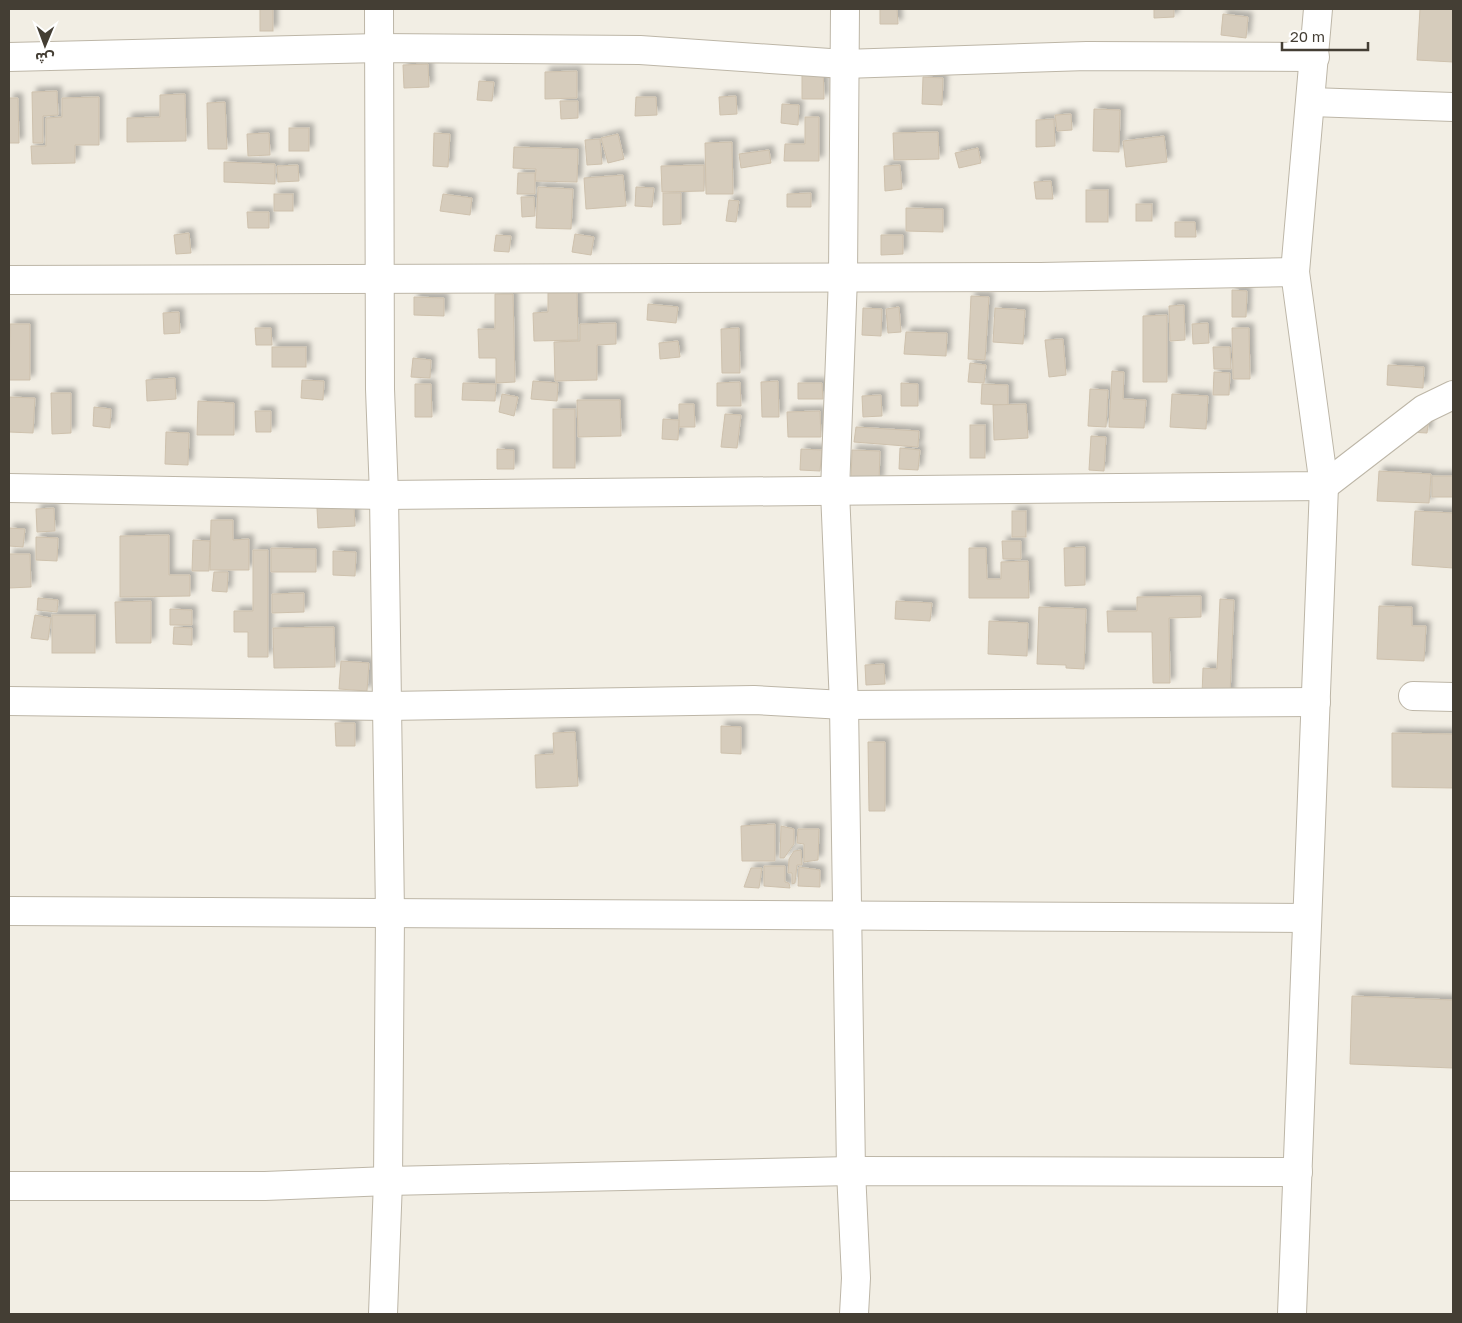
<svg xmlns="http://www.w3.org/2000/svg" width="1462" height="1323" viewBox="0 0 1462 1323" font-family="'Golos Text','Noto Sans Arabic',sans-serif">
	<defs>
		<filter id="shadow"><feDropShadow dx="4.5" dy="-4.5" stdDeviation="2.5" flood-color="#0004"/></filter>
	</defs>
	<rect width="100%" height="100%" fill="#f2eee4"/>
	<g fill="#d6ccbc" stroke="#cec1ad" filter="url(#shadow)">
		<rect x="260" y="9" width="13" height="22"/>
		<polygon points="880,9 897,9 898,24 880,24"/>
		<polygon points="1154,9 1174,9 1174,17 1154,18"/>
		<polygon points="1420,9 1453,9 1453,62 1417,60"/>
		<polygon points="1223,14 1248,17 1246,38 1221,35"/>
		<polygon points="428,64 429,87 404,88 403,65"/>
		<polygon points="802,64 823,64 824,99 802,99"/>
		<polygon points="577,71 577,98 545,99 545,72"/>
		<polygon points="923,77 943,78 942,105 922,104"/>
		<polygon points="479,81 494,82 492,101 477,100"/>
		<polygon points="57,91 58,115 43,116 43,143 33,143 32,92"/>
		<polygon points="185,94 186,141 127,142 127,118 160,117 160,95"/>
		<polygon points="736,96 737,114 720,115 719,97"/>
		<polygon points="99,97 99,145 75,145 75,163 32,164 31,146 46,146 46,118 62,117 62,98"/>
		<polygon points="636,97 656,97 657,115 635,116"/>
		<polygon points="9,98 18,98 19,143 9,143"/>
		<polygon points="560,101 578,101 578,118 561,119"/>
		<polygon points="225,102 227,149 208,149 207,103"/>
		<polygon points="782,104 799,105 798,125 781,123"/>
		<polygon points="1094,109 1120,110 1119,152 1093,151"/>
		<polygon points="1071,114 1072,130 1057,131 1055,115"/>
		<polygon points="805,117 819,117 819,161 784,161 785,144 805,144"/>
		<polygon points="1054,119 1055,146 1036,147 1036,120"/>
		<rect x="289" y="128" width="20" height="23"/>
		<polygon points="938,132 939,159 894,160 893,133"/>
		<polygon points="269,133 270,155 248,156 247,134"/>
		<polygon points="434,133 450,134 448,167 433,166"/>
		<polygon points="618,134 624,159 608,163 601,138"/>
		<polygon points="1164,136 1167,162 1126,167 1123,141"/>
		<polygon points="600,139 602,164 587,165 585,140"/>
		<polygon points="732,142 733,194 706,194 705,143"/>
		<polygon points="514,147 578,149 577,182 535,181 536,169 513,168"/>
		<polygon points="978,148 981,163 959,168 955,153"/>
		<polygon points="769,150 771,163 741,168 739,154"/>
		<polygon points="224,162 275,164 275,184 224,182"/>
		<polygon points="298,165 299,181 278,182 277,166"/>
		<polygon points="704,165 704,191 662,192 661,166"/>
		<polygon points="900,165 902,189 885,191 884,166"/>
		<polygon points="518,173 535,173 535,194 517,194"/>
		<polygon points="623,175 626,206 586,209 584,178"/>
		<polygon points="1051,181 1053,199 1036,199 1034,182"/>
		<polygon points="538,187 573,189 571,229 536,228"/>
		<polygon points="636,187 654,188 652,207 635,206"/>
		<rect x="1086" y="190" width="22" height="32"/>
		<polygon points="663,193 681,193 681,224 663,225"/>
		<polygon points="811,193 811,207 787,207 787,194"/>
		<rect x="274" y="194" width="19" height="17"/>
		<polygon points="443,194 472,198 470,215 440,211"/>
		<polygon points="521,197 534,197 535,216 522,217"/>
		<polygon points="729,200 739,201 736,222 726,221"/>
		<rect x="1136" y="204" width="16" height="17"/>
		<polygon points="906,208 943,209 943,232 906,231"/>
		<polygon points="247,212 269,212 269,228 248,228"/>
		<polygon points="1175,222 1195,222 1196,237 1175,237"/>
		<polygon points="189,233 191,253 176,254 174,235"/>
		<polygon points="575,234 594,237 591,255 572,252"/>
		<polygon points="496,235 511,236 509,252 494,251"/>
		<polygon points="881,235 903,235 903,254 881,255"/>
		<polygon points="1232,290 1247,291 1246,317 1232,317"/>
		<polygon points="548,293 577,293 578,340 534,341 533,313 548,312"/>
		<polygon points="495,294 513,294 515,382 496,383 496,358 479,358 478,329 495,329"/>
		<polygon points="971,296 989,297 985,360 968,359"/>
		<polygon points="414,297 444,298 444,316 414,315"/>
		<polygon points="648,304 678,307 676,323 647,320"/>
		<polygon points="1184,305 1185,340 1170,341 1169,306"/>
		<polygon points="899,307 901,332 888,333 886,309"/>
		<polygon points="863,308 882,309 881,336 862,335"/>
		<polygon points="995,308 1025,310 1023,344 993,342"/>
		<polygon points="179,312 180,333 164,334 163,313"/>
		<polygon points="1167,315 1167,382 1143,382 1143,316"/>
		<polygon points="616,323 616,344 597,345 597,380 555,381 554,342 580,341 580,324"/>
		<polygon points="1208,323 1209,343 1193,344 1192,324"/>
		<polygon points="10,324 30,324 30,380 9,380"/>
		<polygon points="255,328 271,328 272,345 256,345"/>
		<polygon points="739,328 740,373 722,373 721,329"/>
		<polygon points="1232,328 1249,328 1250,379 1233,379"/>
		<polygon points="906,332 947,333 946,356 904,354"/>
		<polygon points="1063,339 1066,375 1049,377 1045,340"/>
		<polygon points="678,341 680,357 660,359 659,343"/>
		<rect x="272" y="347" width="34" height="20"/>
		<polygon points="1213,347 1230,347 1231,369 1214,369"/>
		<polygon points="413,358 431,360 430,378 411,377"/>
		<polygon points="970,363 986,365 984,383 968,382"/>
		<polygon points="1388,365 1424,367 1423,388 1387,385"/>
		<polygon points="1112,371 1124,372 1123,399 1146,400 1144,428 1109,427"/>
		<polygon points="1214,372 1230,373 1229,395 1213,395"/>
		<polygon points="175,378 176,399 147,401 146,380"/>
		<polygon points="302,380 324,381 323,400 301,398"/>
		<polygon points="533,381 558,383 557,401 531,399"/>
		<polygon points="778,381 779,417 762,417 761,382"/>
		<polygon points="740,382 741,406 717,406 717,383"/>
		<polygon points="463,383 496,384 495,401 462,400"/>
		<polygon points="798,383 822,383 823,399 798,399"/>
		<polygon points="901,383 918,384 918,406 901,406"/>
		<polygon points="415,384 431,384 432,417 415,417"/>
		<polygon points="982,384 1008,385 1008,405 981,404"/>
		<polygon points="1090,389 1108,390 1106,427 1088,426"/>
		<polygon points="51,393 71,393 71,433 52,434"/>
		<polygon points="502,394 518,397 514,416 499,412"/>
		<polygon points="1172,394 1208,396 1206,429 1170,427"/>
		<polygon points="881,395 882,416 863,417 862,396"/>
		<polygon points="9,397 35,398 33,433 9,432"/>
		<polygon points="577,400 620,400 621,436 578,437"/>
		<polygon points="198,401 234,403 234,435 197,435"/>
		<polygon points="679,404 694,404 695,427 679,427"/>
		<polygon points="1026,404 1028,438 994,440 993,405"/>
		<polygon points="94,407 111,409 110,428 93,426"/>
		<rect x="553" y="409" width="22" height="59"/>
		<polygon points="255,411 271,411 271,432 256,432"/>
		<polygon points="820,411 821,437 788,437 787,412"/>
		<polygon points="725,414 741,415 737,448 721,447"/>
		<polygon points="1429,417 1427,433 1408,432"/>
		<polygon points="663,419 679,420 678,440 662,439"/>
		<rect x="970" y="425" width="15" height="33"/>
		<polygon points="856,427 919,431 918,447 854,442"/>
		<polygon points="166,432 189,433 188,465 165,464"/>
		<polygon points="1091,436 1106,437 1104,471 1089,470"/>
		<polygon points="900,448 920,450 918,470 899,469"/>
		<polygon points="497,449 514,450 514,469 497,469"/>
		<polygon points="801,449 822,450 820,471 800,470"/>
		<polygon points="852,450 880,451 879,482 851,481"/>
		<polygon points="1379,471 1431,474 1429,503 1377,501"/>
		<rect x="1432" y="476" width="21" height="21"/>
		<polygon points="354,507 355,526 318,528 317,508"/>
		<polygon points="54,508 55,531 37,532 36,509"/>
		<rect x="1012" y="511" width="14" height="26"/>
		<polygon points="1415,511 1453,513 1453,568 1412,565"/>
		<polygon points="211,520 233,520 233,540 249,539 249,570 210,570"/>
		<polygon points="9,528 25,529 23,547 9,546"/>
		<polygon points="169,535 169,575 190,575 190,596 120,597 120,536"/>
		<polygon points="36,537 58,538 57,561 36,560"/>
		<polygon points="193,540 210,541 209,571 192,571"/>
		<polygon points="1002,541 1021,541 1021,559 1003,559"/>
		<polygon points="1085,547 1085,585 1065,586 1064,548"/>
		<polygon points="271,548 316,549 316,572 271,572"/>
		<polygon points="969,548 986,548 987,579 1001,579 1001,562 1028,561 1029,598 969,598"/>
		<polygon points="253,550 268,550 268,657 248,657 248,632 234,632 234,611 253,611"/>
		<polygon points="333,551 356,552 355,576 333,575"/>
		<polygon points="9,554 30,554 31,587 9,588"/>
		<polygon points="214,572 228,572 227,592 212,591"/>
		<polygon points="304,593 304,612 272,613 272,594"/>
		<polygon points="1201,596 1201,617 1169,618 1170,683 1153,683 1152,632 1108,632 1107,611 1137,611 1137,597"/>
		<polygon points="38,598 58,600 57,612 37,610"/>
		<polygon points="1220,599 1234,600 1230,695 1202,695 1203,668 1217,669"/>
		<polygon points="151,601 151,643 116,643 115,602"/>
		<polygon points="896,601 932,603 930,621 895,619"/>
		<polygon points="1379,606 1412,607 1412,626 1426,626 1424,661 1377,659"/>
		<polygon points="1039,607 1086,609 1084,669 1066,668 1066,665 1037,664"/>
		<polygon points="170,609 192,610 192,625 170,625"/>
		<polygon points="35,615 51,618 48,640 31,638"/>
		<rect x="52" y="615" width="43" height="38"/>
		<polygon points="989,621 1028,623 1027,656 988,654"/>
		<polygon points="174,627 192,628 192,645 173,644"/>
		<polygon points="334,627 335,667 274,668 273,628"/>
		<polygon points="341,661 369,663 367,691 339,689"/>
		<polygon points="884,664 885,684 866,685 865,665"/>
		<polygon points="335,723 355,723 355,746 336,746"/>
		<polygon points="721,726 741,727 741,754 721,753"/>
		<polygon points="575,732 578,786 536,788 535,755 554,754 553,733"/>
		<polygon points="1392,733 1453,734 1453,788 1392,787"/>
		<polygon points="868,742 885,742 885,811 869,811"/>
		<polygon points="775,824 775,861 742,861 741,826"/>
		<polygon points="781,826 794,829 794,844 784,858 780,858"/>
		<polygon points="798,829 819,829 818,860 804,862 804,844 797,843"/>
		<polygon points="801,850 802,865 797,865 795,883 792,884 792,873 788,873 789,859 794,851"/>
		<polygon points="764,866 785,866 785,882 789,883 790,888 764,886"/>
		<polygon points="799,867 820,870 820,887 798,886"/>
		<polygon points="751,868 762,868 759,888 744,887"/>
		<polygon points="1352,996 1453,1000 1453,1068 1350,1064"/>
	</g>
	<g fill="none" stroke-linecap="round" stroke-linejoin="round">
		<defs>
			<g id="street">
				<polyline points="379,9 380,389 384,495 390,914 388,1181 383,1314"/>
				<polyline points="845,9 843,277 835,491 844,705 851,1171 856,1278 854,1314"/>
				<polyline points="9,57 379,48 640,50 844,64 1087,56 1315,57"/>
				<polyline points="1311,102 1453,107"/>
				<polyline points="9,280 1040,277 1295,272"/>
				<polyline points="9,488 384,495 1324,486 1424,409 1453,395"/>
				<polyline points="1413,696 1453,697"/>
				<polyline points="9,701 387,706 754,700 844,705 1316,702"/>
				<polyline points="9,911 1307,918"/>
				<polyline points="9,1186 265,1186 388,1181 851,1171 1298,1172"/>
				<polyline points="1292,1314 1324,486 1295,272 1318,9"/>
			</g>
		</defs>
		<use href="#street" stroke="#bdb6a7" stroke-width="30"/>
		<use href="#street" stroke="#fff" stroke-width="28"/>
	</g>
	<rect width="1462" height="1323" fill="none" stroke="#443e34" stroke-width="20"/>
	<g transform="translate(45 45) rotate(181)" stroke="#ffffff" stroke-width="4" paint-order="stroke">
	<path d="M0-4L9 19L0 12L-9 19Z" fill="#443e34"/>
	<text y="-8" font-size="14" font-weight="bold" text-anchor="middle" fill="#443e34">ش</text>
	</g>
	<path d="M1282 42v8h86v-8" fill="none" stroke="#443e34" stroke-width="2.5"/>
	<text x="1290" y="42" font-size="15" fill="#443e34" stroke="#ffffff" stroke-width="4" paint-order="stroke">20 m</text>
</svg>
